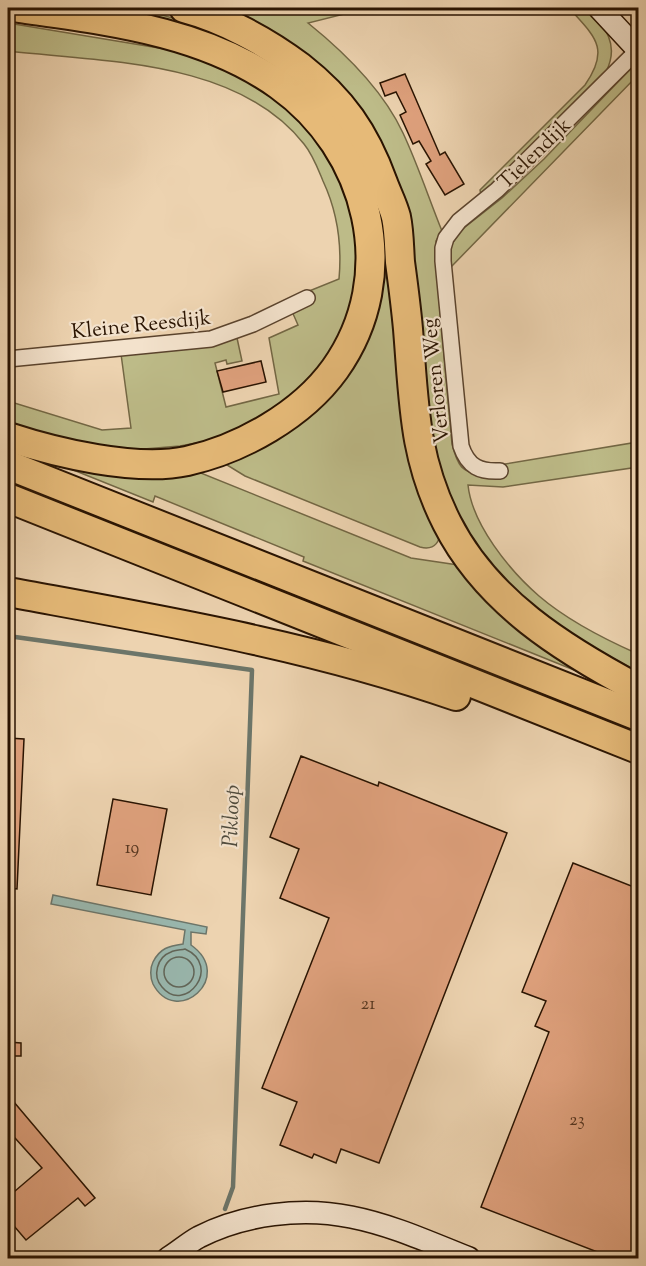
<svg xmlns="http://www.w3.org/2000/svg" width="646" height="1266" viewBox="0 0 646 1266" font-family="'Sorts Mill Goudy',serif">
	<rect width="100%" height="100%" fill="#edd3b0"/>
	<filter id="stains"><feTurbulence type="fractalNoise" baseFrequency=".00333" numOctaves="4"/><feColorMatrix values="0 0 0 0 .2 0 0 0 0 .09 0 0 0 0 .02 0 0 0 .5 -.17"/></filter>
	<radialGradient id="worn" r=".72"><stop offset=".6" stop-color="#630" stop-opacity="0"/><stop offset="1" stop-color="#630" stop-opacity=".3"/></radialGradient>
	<g fill="#bdbb88" stroke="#736744" stroke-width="1.5">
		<path d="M93,8C104,8 115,6 125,8C167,13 225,33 262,54C434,152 374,310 414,468C420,488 430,508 439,526C442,541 435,551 420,547L245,476L227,465L226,461C234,456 243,456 252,453C276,442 299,423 318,405C399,325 394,208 331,119C314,94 283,73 257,59C208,30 149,19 93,8Z"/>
		<path d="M222,8H368L308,23C344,52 383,90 403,133C418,165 429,199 442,231L436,241L438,287L452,444C458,467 461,471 484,477L499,465L638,442V467L503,487L468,485C472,524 509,570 539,596C567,620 604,639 638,654V672L567,633L528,607L496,573L460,525L441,481L362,111C327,62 276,31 222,8Z"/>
		<path d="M569,8H587C605,27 620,44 606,72L546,134L481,195L480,190L585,85C611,48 594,36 569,8Z"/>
		<path d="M8,23L171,50L209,61L257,84L307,122L348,182L360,283L341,336L313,377L279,408L218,439L180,446L132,450L95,447L8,426V401L102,430L131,428L121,354L193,348L237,338L242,361L227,364L226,360L215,363L226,407L279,394L269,338L298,325L287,300L339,279C342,246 337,211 323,181C318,169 313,155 304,144C238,60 105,62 8,51Z"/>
		<polygon points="638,61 638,75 451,267 450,247 460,231 502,198 544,159"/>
		<polygon points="51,461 186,467 411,558 458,565 589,676 303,561 304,557 155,496 153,502"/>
		<polygon points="8,478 638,729 638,737 8,486"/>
	</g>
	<path fill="#99b7ae" stroke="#6c7569" stroke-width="1.5" d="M53,895L207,927L206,934L191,932V945C236,977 176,1028 153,984C150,977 150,968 153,962C160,948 169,946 183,944L185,930L51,904Z"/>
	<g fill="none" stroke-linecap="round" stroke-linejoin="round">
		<g stroke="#616558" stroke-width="1.5">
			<path d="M185,949C223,966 185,1015 162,987C152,976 157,957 171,952C175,950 181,950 185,949Z"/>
			<circle cx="179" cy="972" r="15"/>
		</g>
		<polyline stroke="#6c7569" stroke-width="4.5" points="8,636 252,670 233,1187 225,1209"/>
	</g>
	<g fill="#dfa17d" stroke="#291301" stroke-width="1.5">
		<polygon points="405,74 440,155 445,152 464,184 445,195 426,164 431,161 419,141 413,144 400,115 406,112 396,92 385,96 380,83"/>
		<polygon points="261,361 266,382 223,392 217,371"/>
		<polygon points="8,738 24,739 17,889 8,888"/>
		<polygon points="301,756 378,786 379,782 507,833 379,1163 341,1149 336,1163 314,1154 312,1158 280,1145 297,1102 262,1088 329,918 280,898 299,849 270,837"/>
		<polygon points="113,799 167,809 151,895 97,885"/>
		<polygon points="573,863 639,889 639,1258 613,1258 481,1207 549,1032 535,1026 546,1001 522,992"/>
		<polygon points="8,1042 21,1043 21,1056 8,1056"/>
		<polygon points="8,1095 95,1198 85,1206 78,1198 26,1240 8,1219 8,1197 42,1168 15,1138 8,1138"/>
	</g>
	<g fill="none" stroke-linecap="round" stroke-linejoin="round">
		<defs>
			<g id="street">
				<polyline points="8,359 211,339 253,324 307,298"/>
				<path d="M500,471C480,472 468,467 461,446L443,261V248L446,238L459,221L497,190L638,50"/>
			</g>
			<g id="secondary">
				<polyline points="599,8 638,50"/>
				<path d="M168,1258C178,1252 188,1243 199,1237C244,1214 302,1207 351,1217C392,1225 431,1243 469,1258"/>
			</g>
			<g id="highway">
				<path d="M184,8C225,19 267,42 300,67C342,100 365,133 383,183C387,194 393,205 396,217C399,231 399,247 400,262C403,284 406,307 408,329C414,401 413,456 447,523C487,602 563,649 638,689"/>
				<path d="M8,437C57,453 136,472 187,461C241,449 302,415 335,369C402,275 369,149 279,85C203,31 109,21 19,8"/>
				<polyline points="8,465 638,716"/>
				<polyline points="8,498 638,749"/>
				<path d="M8,592C159,620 310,645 456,696"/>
			</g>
		</defs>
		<use href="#street" stroke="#5a432d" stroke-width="18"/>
		<use href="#secondary" stroke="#291301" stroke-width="24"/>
		<use href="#highway" stroke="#291301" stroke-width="32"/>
		<use href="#street" stroke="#f3e2cc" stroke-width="15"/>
		<use href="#secondary" stroke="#f3e2cc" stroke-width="21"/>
		<use href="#highway" stroke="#e6ba78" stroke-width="28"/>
	</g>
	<g text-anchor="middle" stroke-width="4.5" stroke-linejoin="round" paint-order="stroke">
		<g font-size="18" fill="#563620">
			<text x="132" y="853">19</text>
			<text x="368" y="1009">21</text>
			<text x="577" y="1125">23</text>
		</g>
		<g font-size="21" fill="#291301" stroke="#f3e2cc">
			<text transform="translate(534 153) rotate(-44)" y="7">Tielendijk</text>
			<text transform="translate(141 324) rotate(-6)" y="7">Kleine Reesdijk</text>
			<text transform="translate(435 381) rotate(-96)" y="7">Verloren Weg</text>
		</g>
		<g font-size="22" font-style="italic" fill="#504c3e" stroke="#f3e2cc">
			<text transform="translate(230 816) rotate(-88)" y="8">Pikloop</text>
		</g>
	</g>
	<rect width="646" height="1266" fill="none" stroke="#edd3b0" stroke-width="30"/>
	<rect x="9" y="9" width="628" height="1248" fill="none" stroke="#291301" stroke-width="3"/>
	<rect x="15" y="15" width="616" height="1236" fill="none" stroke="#291301" stroke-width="1.5"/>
	<rect width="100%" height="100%" filter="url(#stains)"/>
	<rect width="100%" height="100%" fill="url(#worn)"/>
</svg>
